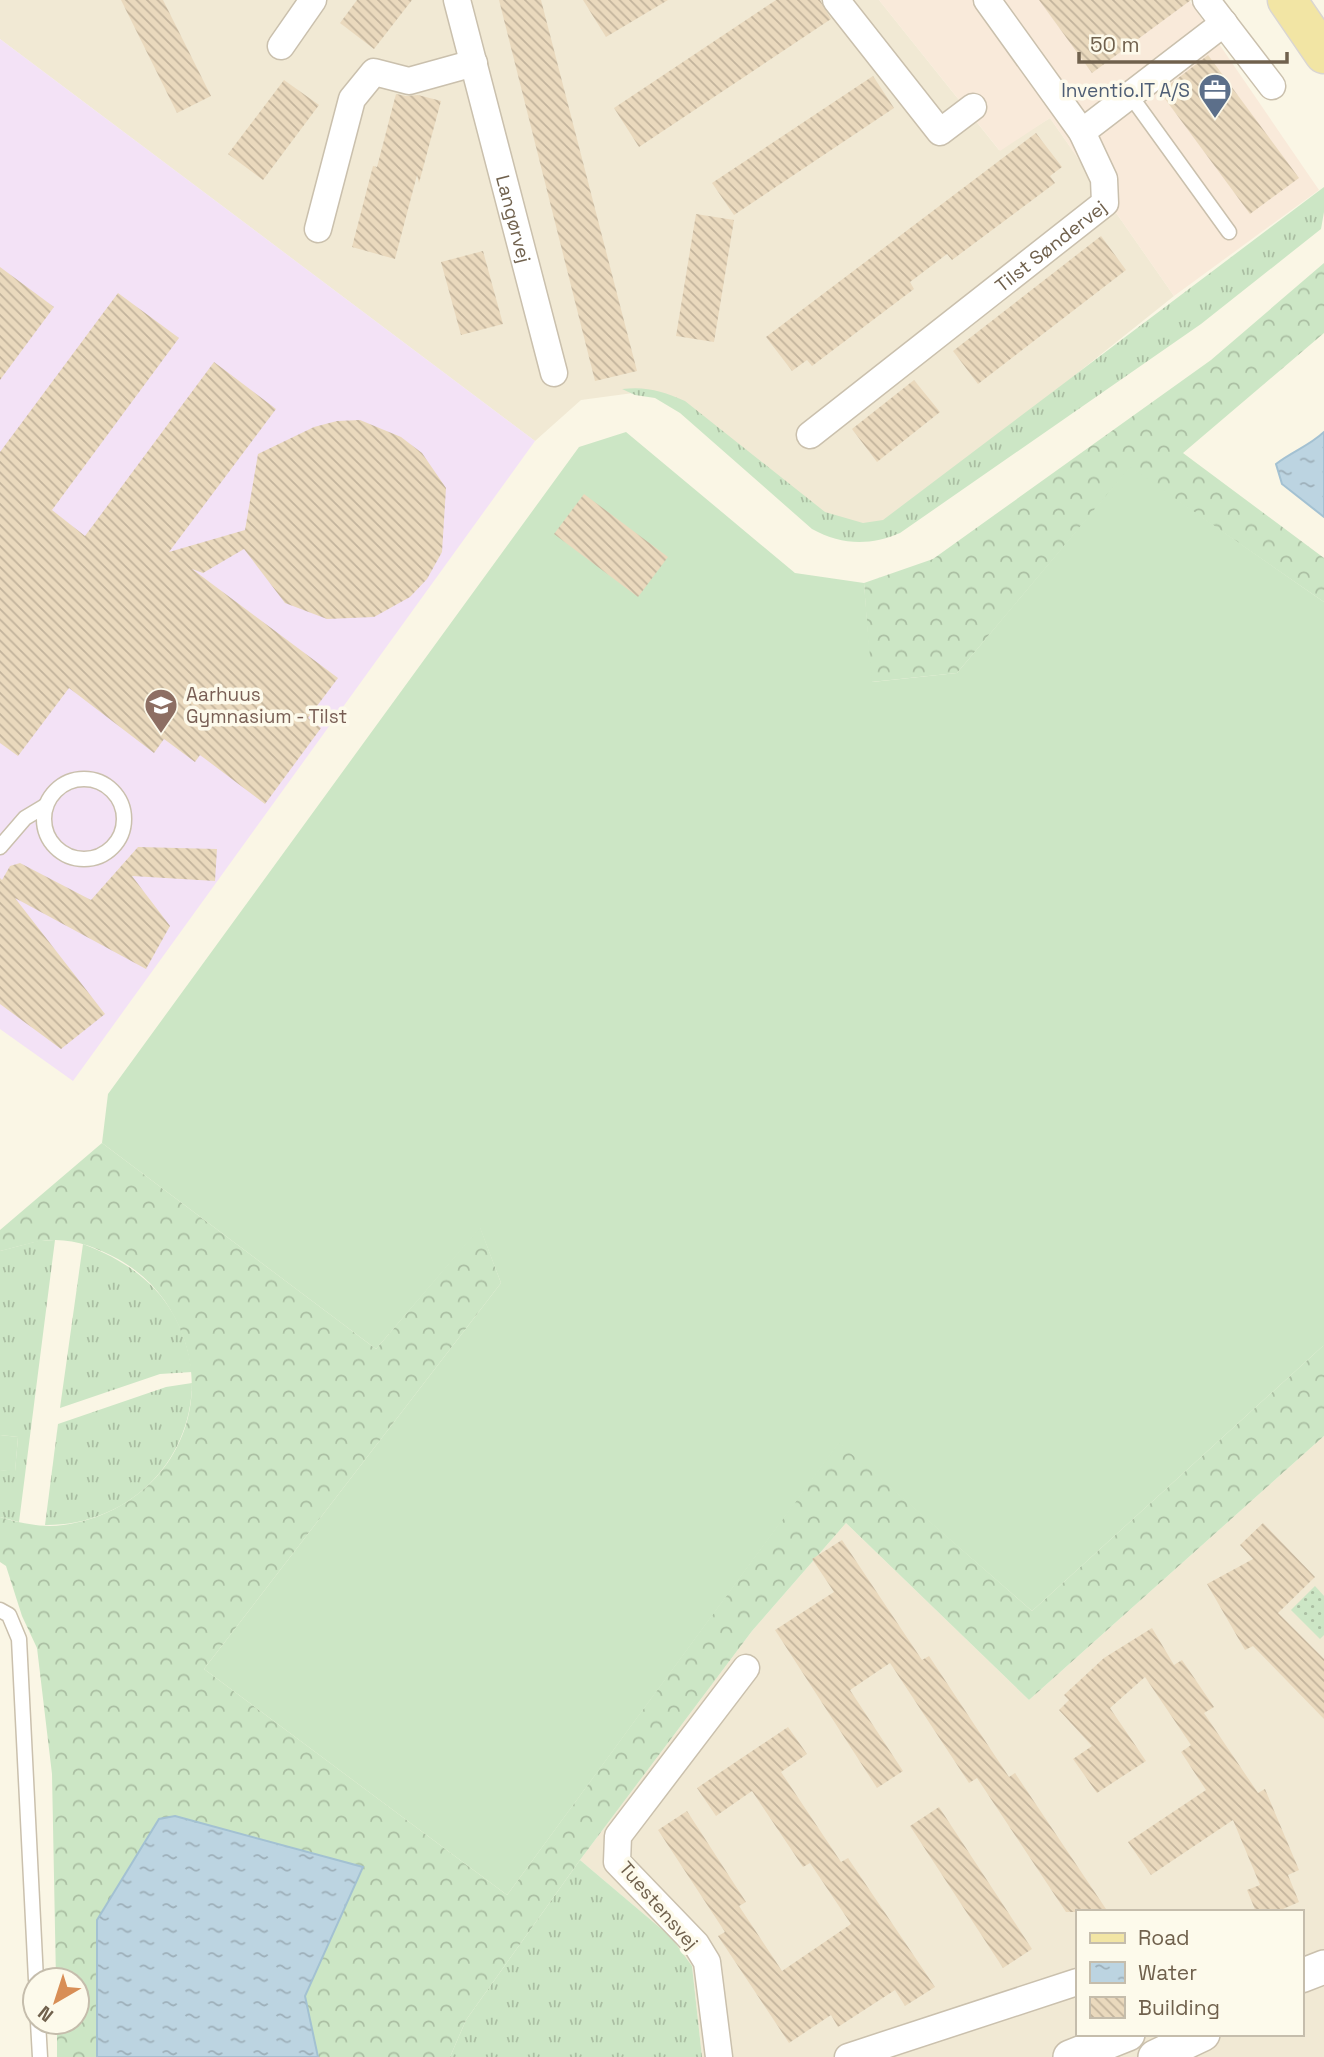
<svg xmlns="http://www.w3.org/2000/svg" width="1324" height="2057" viewBox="0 0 1324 2057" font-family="'Space Grotesk',sans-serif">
	<defs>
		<pattern id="grass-tufts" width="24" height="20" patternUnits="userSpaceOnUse" patternTransform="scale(1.75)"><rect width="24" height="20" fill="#cce6c5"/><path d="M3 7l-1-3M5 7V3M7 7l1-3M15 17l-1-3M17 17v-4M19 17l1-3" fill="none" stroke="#aabea2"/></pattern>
		<pattern id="forest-crowns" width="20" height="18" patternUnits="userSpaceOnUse" patternTransform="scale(1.75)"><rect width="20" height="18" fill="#cce6c5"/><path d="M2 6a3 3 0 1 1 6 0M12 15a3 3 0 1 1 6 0" fill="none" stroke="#aabea2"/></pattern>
		<pattern id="garden-dots" width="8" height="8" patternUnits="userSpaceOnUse" patternTransform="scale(1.75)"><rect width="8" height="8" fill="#cce6c5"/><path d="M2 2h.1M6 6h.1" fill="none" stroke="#aabea2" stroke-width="1.8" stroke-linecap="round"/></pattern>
		<pattern id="water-ripples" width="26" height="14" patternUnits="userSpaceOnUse" patternTransform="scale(1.75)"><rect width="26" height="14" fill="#bcd4e1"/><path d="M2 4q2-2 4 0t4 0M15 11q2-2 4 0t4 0" fill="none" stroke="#9dafb9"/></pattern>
		<pattern id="building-back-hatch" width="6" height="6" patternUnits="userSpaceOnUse" patternTransform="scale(1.75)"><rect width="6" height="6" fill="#ead9bd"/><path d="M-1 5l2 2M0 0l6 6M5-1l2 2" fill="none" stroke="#c2b39c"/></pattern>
	</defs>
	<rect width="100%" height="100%" fill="#faf6e5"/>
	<g fill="#f1e9d4" fill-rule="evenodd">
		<polygon points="0,0 879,0 999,150 1050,118 1174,296 875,535 806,519 687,406 648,391 581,400 535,441 0,39"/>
		<path d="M1324,1436V2057H702L692,1966L671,1937L580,1860L752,1631L846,1523L1029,1700ZM1077,1912H1301V2034H1077Z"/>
	</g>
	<polygon fill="#f9eada" points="879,0 1189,0 1319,190 1174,296 1050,118 1000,151"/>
	<polygon fill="#f3e2f6" points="0,39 535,441 73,1081 0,1029"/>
	<g fill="url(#grass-tufts)">
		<path d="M1324,187V212L1321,229L1201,324L900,533C870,546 841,545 812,529L680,413L655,398L635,395L622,389C646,386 663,391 685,401L825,512L863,523L883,520Z"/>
		<polygon points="55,1240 19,1522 0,1517 0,1470 15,1471 18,1437 0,1435 0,1251 38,1241"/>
		<path d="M83,1244C144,1267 183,1305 192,1372L160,1374L60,1408Z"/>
		<path d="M192,1383C191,1464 126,1526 45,1525L58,1424L166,1387Z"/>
		<polygon points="580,1860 671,1937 692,1966 702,2057 450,2057 466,2020"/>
	</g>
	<g fill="url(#forest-crowns)">
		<polygon points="1324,263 1324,333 1183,453 1324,558 1324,602 1130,468 957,673 871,682 864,583 933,559 1211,360"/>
		<path d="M102,1143L376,1349L480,1227L501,1283L204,1669L507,1895L839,1442L1032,1611L1324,1345V1436L1029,1700L846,1523L752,1631L580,1860L466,2020L450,2057H318L305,1996L363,1867L97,1920V2057H57V2022H77V1980H56L52,1774L37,1648L22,1616L6,1566L0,1562V1517C20,1523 42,1528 63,1525C154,1513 214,1428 184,1339C172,1304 150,1277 118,1259C98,1248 75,1239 52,1240C34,1241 17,1247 0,1251V1230Z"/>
	</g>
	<polygon fill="url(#garden-dots)" points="1315,1586 1324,1596 1324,1635 1320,1639 1291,1610"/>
	<g fill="#cce6c5">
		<polygon points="626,432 795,573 864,583 872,682 957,673 1130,467 1324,602 1324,1345 1032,1611 839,1443 507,1895 204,1669 501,1283 480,1228 376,1349 102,1143 108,1094 579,447"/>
		<polygon points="0,1435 18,1437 15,1472 0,1470"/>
	</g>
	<g fill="url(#water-ripples)" stroke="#a3c1d2" stroke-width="2">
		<path d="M1324,432V517L1282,484L1276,464C1293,451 1309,446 1324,432Z"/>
		<polygon points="175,1816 363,1867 305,1996 318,2057 97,2057 97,1920 159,1819"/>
	</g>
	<g fill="url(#building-back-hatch)">
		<polygon points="121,0 163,0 211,96 177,113"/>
		<polygon points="357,0 412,0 374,49 340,23"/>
		<polygon points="499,0 541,0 637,371 595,381"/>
		<polygon points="583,0 668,0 606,37"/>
		<polygon points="776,0 820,0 831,19 639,147 614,108"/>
		<polygon points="1039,0 1191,0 1092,73"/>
		<polygon points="1208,55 1299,178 1250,214 1160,92"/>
		<polygon points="873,76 894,108 734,215 712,183"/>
		<polygon points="284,80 319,105 263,180 228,154"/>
		<polygon points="396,94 406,96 418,95 441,101 419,183 417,175 395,259 352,247 373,166 377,167"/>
		<polygon points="1036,133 1062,167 1050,176 1055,183 952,260 947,254 910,282 914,289 812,366 807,360 792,371 766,337"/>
		<polygon points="696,214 734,220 714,342 676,336"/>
		<polygon points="1101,236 1126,270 978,384 953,351"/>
		<polygon points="483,251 503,324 461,335 441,262"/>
		<polygon points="0,267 54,307 0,380"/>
		<polygon points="118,293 179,338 52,510 85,536 214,362 276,409 169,552 245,530 258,454 314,427 337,421 360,420 401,437 422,453 446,488 442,552 427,579 410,597 374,617 327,619 285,603 244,549 203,573 192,569 338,678 308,718 321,728 265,804 200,755 195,762 164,739 154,753 69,688 18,756 0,743 0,452"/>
		<polygon points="914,380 940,412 877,462 852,429"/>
		<polygon points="584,494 668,557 638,597 554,534"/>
		<polygon points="138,847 217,849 215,881 132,876 170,926 146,969 15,898 105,1014 61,1049 0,1004 0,878 2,880 10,866 20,863 91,900"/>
		<polygon points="1263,1523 1315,1577 1278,1613 1324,1659 1324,1719 1253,1646 1245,1650 1207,1584 1253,1559 1240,1545"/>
		<polygon points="842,1540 922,1660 929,1656 1009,1777 1015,1773 1108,1912 1066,1912 977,1778 969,1783 890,1663 850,1690 903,1771 877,1788 775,1630 834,1592 812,1559"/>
		<polygon points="1152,1628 1174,1665 1182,1660 1214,1707 1204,1713 1258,1793 1265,1789 1299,1870 1288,1875 1299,1902 1276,1912 1256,1912 1247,1890 1260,1885 1233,1820 1151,1875 1128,1842 1206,1790 1181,1752 1191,1745 1145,1677 1110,1708 1146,1761 1097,1793 1073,1759 1092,1746 1059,1710 1069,1700 1064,1695 1104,1658"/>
		<polygon points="788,1727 807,1754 781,1772 841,1862 848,1858 935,1987 905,2006 895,1990 838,2027 831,2015 789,2043 718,1936 725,1932 658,1830 687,1811 746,1902 739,1906 782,1971 851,1924 810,1863 803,1867 752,1791 716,1816 697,1788"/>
		<polygon points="939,1807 1032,1949 1003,1968 910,1826"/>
	</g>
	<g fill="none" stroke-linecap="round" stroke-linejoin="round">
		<defs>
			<g id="service">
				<polyline points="1130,95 1229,232"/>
				<circle cx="84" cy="819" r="40"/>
				<polyline points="0,847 25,818 45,806"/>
				<polyline points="0,1610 9,1615 19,1639 36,1980"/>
				<polyline points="38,2022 40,2057"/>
			</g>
			<g id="minor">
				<path id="s1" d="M457,0L554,373"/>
				<polyline points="836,0 940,132 973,107"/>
				<polyline points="1206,0 1272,86"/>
				<polyline points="281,46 313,0"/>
				<polyline points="1082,132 1224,23"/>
				<polyline points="318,229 352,99 374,72 409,81 474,63"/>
				<path id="s2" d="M810,435L1105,203L1104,179L1082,132L987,0"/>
				<polyline points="719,2057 707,1962 696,1944 617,1862 618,1836 746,1668"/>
				<polyline points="848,2057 1077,1982"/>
			</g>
			<g id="tertiary">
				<polyline points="1301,1976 1324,1967"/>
				<polyline points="1070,2057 1128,2034"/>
				<polyline points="1155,2057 1203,2034"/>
			</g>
			<polyline id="primary" points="1287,0 1324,54"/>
		</defs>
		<use href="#service" stroke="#cac0ad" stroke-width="17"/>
		<use href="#minor" stroke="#cac0ad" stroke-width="29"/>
		<use href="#tertiary" stroke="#cac0ad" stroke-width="36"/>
		<use href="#primary" stroke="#dad6d1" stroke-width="41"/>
		<use href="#service" stroke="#fff" stroke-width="14"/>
		<use href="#minor" stroke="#fff" stroke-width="26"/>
		<use href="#tertiary" stroke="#fff" stroke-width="33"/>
		<use href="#primary" stroke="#f2e5a4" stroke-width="38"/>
	</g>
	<defs>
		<symbol id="office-pin" viewBox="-11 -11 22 30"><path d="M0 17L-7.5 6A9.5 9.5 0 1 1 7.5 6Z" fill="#5c6f8a" stroke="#fdfaeb"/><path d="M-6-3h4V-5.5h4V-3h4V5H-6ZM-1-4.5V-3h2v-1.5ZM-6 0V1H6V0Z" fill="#fff"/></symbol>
		<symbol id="school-pin" viewBox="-11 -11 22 30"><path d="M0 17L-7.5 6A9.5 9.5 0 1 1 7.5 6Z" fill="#8d6e63" stroke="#fdfaeb"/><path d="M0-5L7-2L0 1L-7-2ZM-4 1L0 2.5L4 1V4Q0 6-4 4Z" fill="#fff"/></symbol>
	</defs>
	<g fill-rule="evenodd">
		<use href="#office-pin" x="1196" y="71" width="38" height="52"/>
		<use href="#school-pin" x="142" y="686" width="38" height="52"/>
	</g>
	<g text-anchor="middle" stroke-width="7" stroke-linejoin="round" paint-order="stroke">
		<g font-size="19" fill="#4e5e75" stroke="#fdfaeb" text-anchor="end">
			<text x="1190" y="97">Inventio.IT A/S</text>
		</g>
		<g font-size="19" fill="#70614d" stroke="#fdfaeb">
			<text dy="7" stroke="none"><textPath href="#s1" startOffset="226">Langørvej</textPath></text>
			<text dy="7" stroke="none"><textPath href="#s2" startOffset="306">Tilst Søndervej</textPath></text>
			<text transform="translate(659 1905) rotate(49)" y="7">Tuestensvej</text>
		</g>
		<g font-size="19" fill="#785e54" stroke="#fdfaeb" text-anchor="start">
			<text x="186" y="701">Aarhuus<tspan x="186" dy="22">Gymnasium - Tilst</tspan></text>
		</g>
	</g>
	<rect x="1076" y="1910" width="228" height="126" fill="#fdfaeb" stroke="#c5bdac" stroke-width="2"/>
	<rect x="1090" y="1933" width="35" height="10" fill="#f2e5a4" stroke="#c5bdac" stroke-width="2"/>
	<text x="1138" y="1945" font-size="21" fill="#70614d">Road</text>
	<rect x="1090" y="1962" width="35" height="21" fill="url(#water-ripples)" stroke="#c5bdac" stroke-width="2"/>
	<text x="1138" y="1980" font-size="21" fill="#70614d">Water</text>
	<rect x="1090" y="1997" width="35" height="21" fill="url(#building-back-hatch)" stroke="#c5bdac" stroke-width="2"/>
	<text x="1138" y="2015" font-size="21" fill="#70614d">Building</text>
	<g transform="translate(56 2001) rotate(219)"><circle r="33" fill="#fdfaeb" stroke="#c5bdac" stroke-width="2"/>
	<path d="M0-5L12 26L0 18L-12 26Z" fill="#d88e56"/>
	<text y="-10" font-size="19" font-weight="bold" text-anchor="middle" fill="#70614d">N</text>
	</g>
	<path d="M1079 52v10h208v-10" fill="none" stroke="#70614d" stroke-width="3.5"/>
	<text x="1090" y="52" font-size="21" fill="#70614d" stroke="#fdfaeb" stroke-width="5" paint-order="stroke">50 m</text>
</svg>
